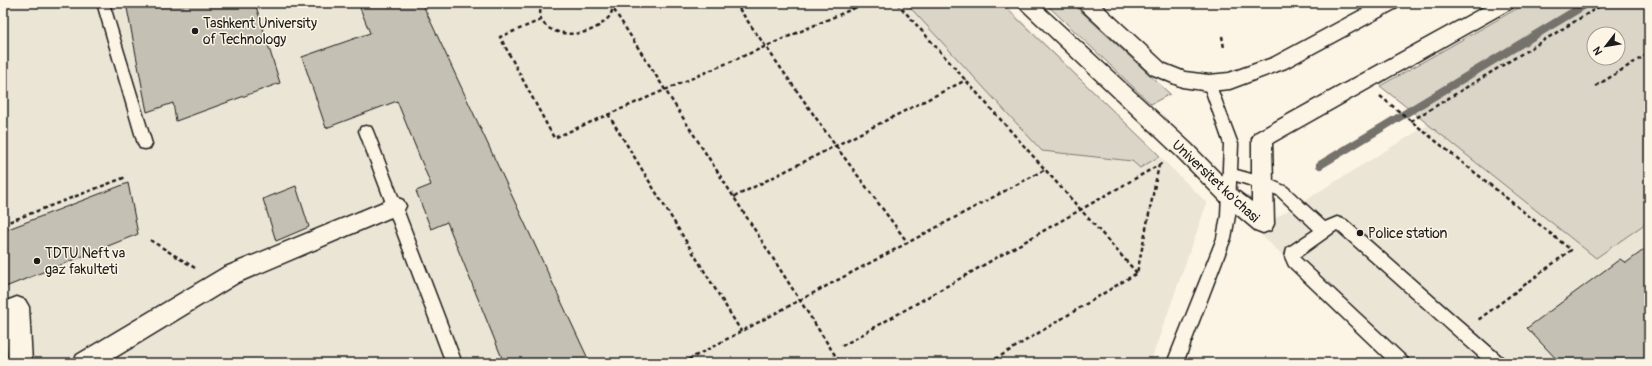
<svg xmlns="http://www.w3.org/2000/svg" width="1652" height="366" viewBox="0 0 1652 366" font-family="Pangolin,sans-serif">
	<rect width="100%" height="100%" fill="#fcf5e5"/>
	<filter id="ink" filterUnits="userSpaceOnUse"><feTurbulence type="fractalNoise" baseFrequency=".025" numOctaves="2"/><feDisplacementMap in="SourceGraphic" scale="8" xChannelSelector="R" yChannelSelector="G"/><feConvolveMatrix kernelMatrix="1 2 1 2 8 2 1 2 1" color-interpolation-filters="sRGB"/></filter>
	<g filter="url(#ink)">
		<g fill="#ebe5d6" fill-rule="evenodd">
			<polygon points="3,3 1004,3 1207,203 1150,363 3,363"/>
			<path d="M1627,3H1649V363H1395L1256,230ZM1594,34H1618V58H1594Z"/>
		</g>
		<g fill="#dbd5c8" stroke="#7c7872" fill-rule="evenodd">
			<polygon points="906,3 1001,3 1160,156 1140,168 1132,161 1042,151"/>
			<polygon points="1045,3 1072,3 1170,94 1151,104"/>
			<path d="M1527,3H1649V221L1596,258L1380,86ZM1594,34H1618V58H1594Z"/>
		</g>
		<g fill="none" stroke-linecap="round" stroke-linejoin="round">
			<polyline stroke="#75726c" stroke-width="8" points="1320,165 1588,3"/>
		</g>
		<g fill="#c4c0b3" stroke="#1c1c1c">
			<polygon points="126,3 255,3 280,83 176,121 173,103 147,112"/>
			<polygon points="358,3 422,3 590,363 504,363 447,222 431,229 416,191 431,185 397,101 326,128 302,57 370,33"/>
			<polygon points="128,183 138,234 3,288 3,231"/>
			<polygon points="296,186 309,227 276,241 263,199"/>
			<polygon points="1649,246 1649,360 1631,363 1560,363 1527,328 1620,259 1626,263"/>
		</g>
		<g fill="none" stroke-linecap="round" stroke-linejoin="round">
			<defs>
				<g id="service">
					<polygon points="97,3 109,3 152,144 150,148 145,149 140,148 138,144"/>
					<polygon points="1209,78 1214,80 1215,83 1238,144 1237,170 1269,179 1287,187 1325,222 1337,217 1346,220 1503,358 1505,363 1486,363 1337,230 1299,257 1407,358 1409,363 1390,363 1289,266 1285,257 1287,248 1314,230 1277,195 1265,190 1236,181 1235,216 1231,238 1183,363 1167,363 1217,238 1221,216 1224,144 1203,83 1204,80"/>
					<polygon points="366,126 371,127 373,131 462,363 446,363 359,131 361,127"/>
				</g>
				<g id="pedestrian">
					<polygon points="1018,3 1038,3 1191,144 1236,190 1252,202 1252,139 1255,133 1491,3 1515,3 1512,8 1272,143 1274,224 1271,230 1263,233 1255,230 1222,202 1177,156 1021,8"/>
					<polygon points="395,197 403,200 406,206 403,212 239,282 106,363 73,363 77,355 223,268"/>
					<polygon points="17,297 25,300 29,307 32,363 8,363 5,307 9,300"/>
				</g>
				<polygon id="minor" points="1078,3 1099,3 1165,64 1185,72 1209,75 1229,73 1272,58 1374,3 1399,3 1397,8 1286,68 1230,89 1209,91 1182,87 1151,74 1080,8"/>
			</defs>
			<use href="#service" stroke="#1c1c1c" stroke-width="3"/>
			<use href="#pedestrian" stroke="#1c1c1c" stroke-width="3"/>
			<use href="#minor" stroke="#1c1c1c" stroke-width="3"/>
			<g stroke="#1c1c1c" stroke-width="2.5" stroke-dasharray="4 3" stroke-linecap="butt">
				<path d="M541,3C541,7 540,12 540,15C543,34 571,36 585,32C594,30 603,24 609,17C612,13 613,7 615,3"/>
				<polyline points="735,3 835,145 908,243"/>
				<polyline points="897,3 1137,273"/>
				<polyline points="614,10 840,363"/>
				<polyline points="541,20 500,37 554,138 866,3"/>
				<polyline points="1222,36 1224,48"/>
				<polyline points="1596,86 1649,53"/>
				<polyline points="1380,96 1571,250 1478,320"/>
				<polyline points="608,114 741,331"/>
				<polyline points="1411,121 1605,3"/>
				<polyline points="734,197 966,80"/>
				<polyline points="3,224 126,177"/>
				<polyline points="150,240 195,268"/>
				<polyline points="842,346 1164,162"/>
				<polyline points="682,363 1046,169"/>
				<polyline points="989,363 1137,273 1159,165"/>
			</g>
			<use href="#service" fill="#fcf5e5" fill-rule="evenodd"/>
			<use href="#pedestrian" fill="#fcf5e5" fill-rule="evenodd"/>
			<use href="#minor" fill="#fcf5e5" fill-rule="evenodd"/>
		</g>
	</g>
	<g fill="#1c1c1c" stroke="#fcf5e5" stroke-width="1.5">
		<circle cx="195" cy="31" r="4"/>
		<circle cx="1360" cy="233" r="4"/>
		<circle cx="37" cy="261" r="4"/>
	</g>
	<g text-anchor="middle" stroke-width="3" stroke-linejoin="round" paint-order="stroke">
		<g font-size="14" fill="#1c1c1c" stroke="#fcf5e5" text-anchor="start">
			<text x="203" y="28">Tashkent University<tspan x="203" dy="16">of Technology</tspan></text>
			<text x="1368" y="238">Police station</text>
			<text x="45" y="258">TDTU Neft va<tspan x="45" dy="16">gaz fakulteti</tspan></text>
		</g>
		<g font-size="14" fill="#1c1c1c" stroke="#fcf5e5">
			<text transform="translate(1216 181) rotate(43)" y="5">Universitet ko'chasi</text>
		</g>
	</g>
	<rect width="1652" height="366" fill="none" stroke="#fcf5e5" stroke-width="16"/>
	<rect x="8" y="8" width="1636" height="350" fill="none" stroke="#1c1c1c" stroke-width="1.5" filter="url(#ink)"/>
	<g transform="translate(1606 46) rotate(239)"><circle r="19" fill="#fcf5e5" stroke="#a29e95"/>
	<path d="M0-3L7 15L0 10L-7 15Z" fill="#1c1c1c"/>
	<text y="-6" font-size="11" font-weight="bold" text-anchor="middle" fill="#1c1c1c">N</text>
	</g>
</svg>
